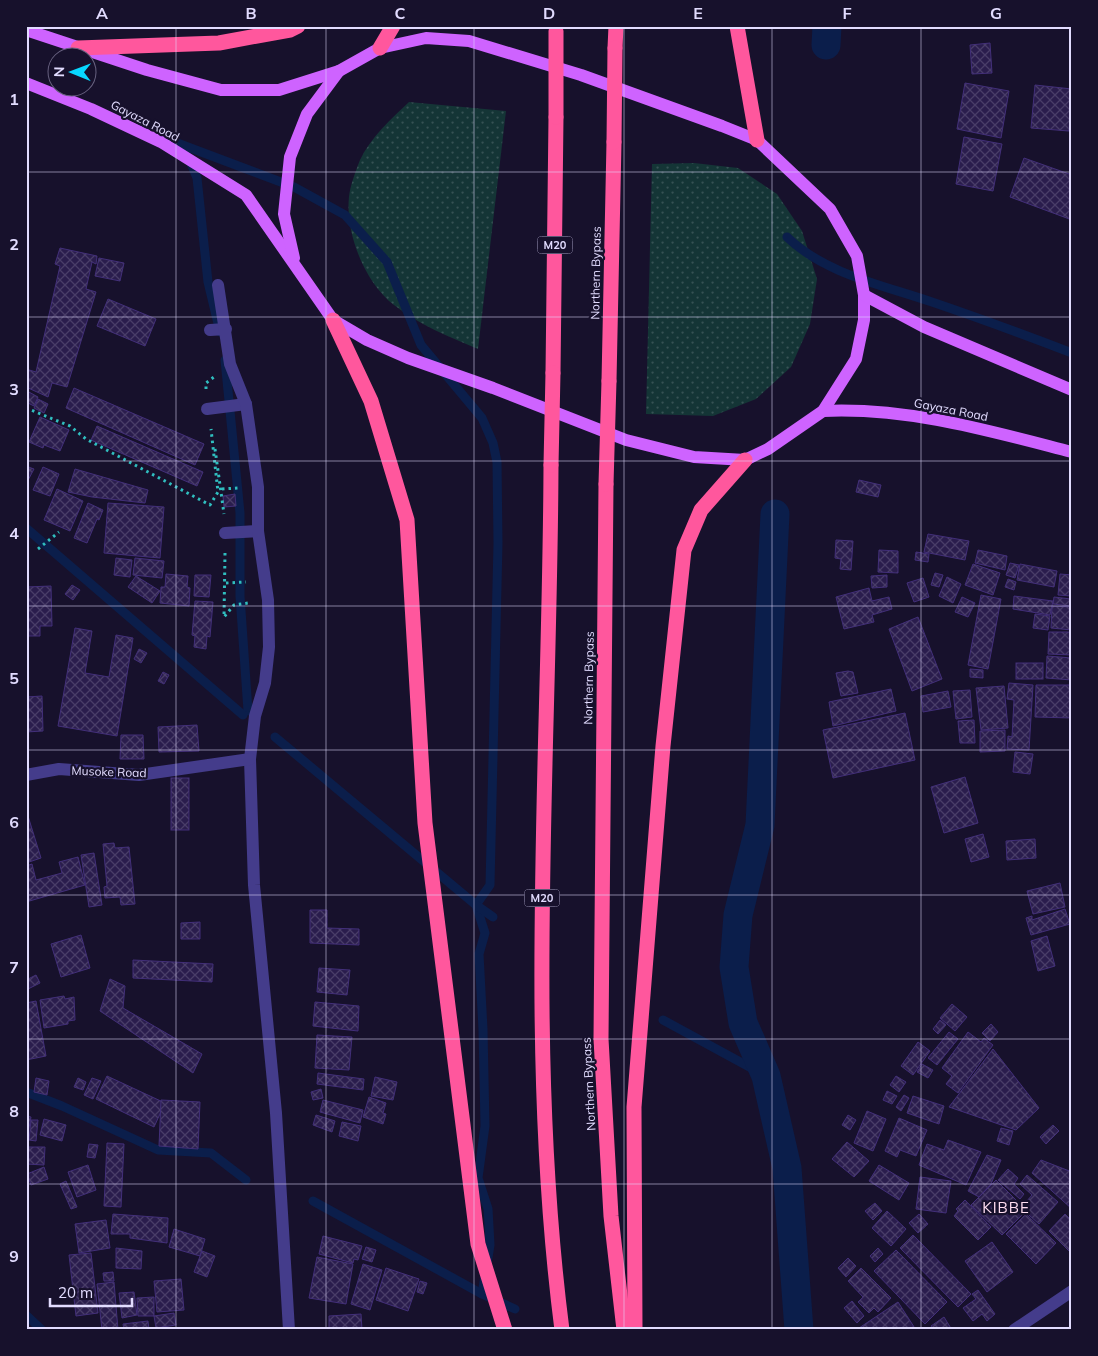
<svg xmlns="http://www.w3.org/2000/svg" width="1098" height="1356" viewBox="0 0 1098 1356" font-family="Mulish,sans-serif">
	<defs>
		<pattern id="grass-dots" width="8" height="8" patternUnits="userSpaceOnUse" patternTransform="scale(1.25)"><rect width="8" height="8" fill="#143536"/><path d="M2 2h.1M6 6h.1" fill="none" stroke="#365254" stroke-width="1.8" stroke-linecap="round"/></pattern>
		<pattern id="building-cross-hatch" width="8" height="8" patternUnits="userSpaceOnUse" patternTransform="scale(1.25)"><rect width="8" height="8" fill="#2a1d4d"/><path d="M0 0l8 8M0 8l8-8" fill="none" stroke="#493d68"/></pattern>
	</defs>
	<rect width="100%" height="100%" fill="#17112c"/>
	<g fill="url(#grass-dots)">
		<path d="M409,102L506,111L478,349C448,336 419,325 394,305C365,283 345,233 349,197C350,186 356,170 360,160C371,137 391,119 409,102Z"/>
		<polygon points="694,163 738,168 777,194 802,231 817,279 810,324 791,367 756,399 713,416 646,414 652,164"/>
	</g>
	<g fill="none" stroke-linecap="round" stroke-linejoin="round">
		<g stroke="#0b1e4b" stroke-width="9">
			<polyline points="164,138 294,187 345,215 387,262 421,345 482,418 493,443 497,462 498,543 490,885 476,905 485,933 479,954 483,1029 485,1126 478,1178 488,1209 490,1245 482,1294"/>
			<polyline points="189,158 197,178 208,282 220,332"/>
			<path d="M787,237C825,274 883,285 932,302C979,318 1025,335 1072,353"/>
			<polyline points="225,360 240,513 240,596 248,711"/>
			<polyline points="26,528 243,715"/>
			<polyline points="275,737 476,905 493,917"/>
			<polyline points="663,1020 766,1076"/>
			<polyline points="26,1092 62,1106 158,1150 211,1153 246,1180"/>
			<polyline points="313,1201 482,1294 515,1309"/>
			<polyline points="26,1315 42,1330"/>
		</g>
		<g stroke="#0b1e4b" stroke-width="29">
			<polyline points="826,45 827,26"/>
			<polyline points="775,514 760,825 738,915 734,967 743,1023 766,1076 787,1168 799,1330"/>
		</g>
	</g>
	<g fill="url(#building-cross-hatch)" stroke="#422f79">
		<polygon points="990,43 992,73 972,74 970,45"/>
		<polygon points="965,83 1009,91 1001,138 957,129"/>
		<polygon points="1035,85 1072,89 1069,131 1031,128"/>
		<polygon points="964,137 1002,144 993,191 956,184"/>
		<polygon points="1024,158 1072,175 1072,220 1010,197"/>
		<polygon points="60,248 97,256 96,264 92,262 86,289 96,292 67,387 52,383 48,397 26,387 26,369 36,372 60,266 55,264"/>
		<polygon points="99,258 124,263 120,281 95,276"/>
		<polygon points="108,299 156,319 145,346 97,326"/>
		<polygon points="74,388 204,444 195,465 66,408"/>
		<polygon points="27,391 38,397 34,406 26,402"/>
		<polygon points="38,399 48,404 44,413 34,408"/>
		<polygon points="40,417 69,430 60,451 44,445 43,448 29,442"/>
		<polygon points="97,426 203,472 197,486 91,440"/>
		<polygon points="26,466 34,469 26,484"/>
		<polygon points="43,467 59,474 50,496 33,490"/>
		<polygon points="75,469 148,490 145,503 92,497 68,492"/>
		<polygon points="859,480 881,485 878,497 856,492"/>
		<polygon points="57,489 83,501 70,531 44,520"/>
		<polygon points="235,494 236,506 224,507 223,496"/>
		<polygon points="88,503 103,510 99,520 97,519 87,543 74,538"/>
		<polygon points="108,503 164,507 160,558 104,553"/>
		<polygon points="928,534 969,541 965,560 924,552"/>
		<polygon points="836,540 853,541 851,570 840,569 841,559 835,558"/>
		<polygon points="879,550 898,551 898,573 878,572"/>
		<polygon points="978,550 1007,556 1005,570 975,563"/>
		<polygon points="916,552 929,554 928,562 915,560"/>
		<polygon points="116,558 132,560 130,577 114,575"/>
		<polygon points="135,558 164,561 162,578 133,575"/>
		<polygon points="1010,563 1019,565 1015,578 1006,575"/>
		<polygon points="973,564 1000,573 993,595 965,585"/>
		<polygon points="1020,564 1057,571 1054,587 1017,580"/>
		<polygon points="935,573 943,575 939,587 931,585"/>
		<polygon points="166,574 188,576 187,587 190,588 189,606 160,603 161,587 165,587"/>
		<polygon points="1060,574 1072,575 1072,596 1058,595"/>
		<polygon points="195,575 211,575 209,597 194,596"/>
		<polygon points="887,575 887,587 872,588 871,576"/>
		<polygon points="136,576 160,591 152,603 128,587"/>
		<polygon points="947,577 961,584 953,603 939,596"/>
		<polygon points="923,578 929,597 914,602 907,583"/>
		<polygon points="1008,579 1016,582 1014,590 1005,587"/>
		<polygon points="72,585 80,590 73,600 65,594"/>
		<polygon points="51,586 52,626 40,626 40,636 26,636 26,587"/>
		<polygon points="869,588 872,601 889,597 892,609 872,615 874,622 844,629 836,597"/>
		<polygon points="981,595 1001,599 988,669 968,665"/>
		<polygon points="1014,596 1053,601 1050,615 1013,609"/>
		<polygon points="962,597 975,603 968,617 955,612"/>
		<polygon points="1054,597 1071,599 1070,606 1053,604"/>
		<polygon points="195,601 213,602 210,637 207,636 206,649 194,647 195,636 192,635"/>
		<polygon points="1052,606 1072,607 1072,630 1051,628"/>
		<polygon points="1035,614 1050,616 1048,630 1033,628"/>
		<polygon points="918,617 942,679 912,691 889,629"/>
		<polygon points="75,628 92,631 85,673 109,677 116,635 133,638 117,736 58,726"/>
		<polygon points="1049,632 1072,632 1072,655 1048,654"/>
		<polygon points="139,649 147,653 141,663 134,659"/>
		<polygon points="1047,656 1072,658 1072,680 1046,678"/>
		<rect x="1016" y="663" width="27" height="16"/>
		<polygon points="970,669 983,670 983,678 970,677"/>
		<polygon points="848,671 853,672 858,693 841,696 836,673"/>
		<polygon points="163,672 169,675 164,684 158,681"/>
		<polygon points="1009,683 1033,685 1029,750 1007,749 1008,736 1012,737 1014,700 1007,699"/>
		<polygon points="1036,685 1072,685 1072,718 1035,717"/>
		<polygon points="1004,686 1008,728 981,730 976,688"/>
		<polygon points="891,689 896,711 833,726 829,702"/>
		<polygon points="970,690 972,717 956,719 953,691"/>
		<polygon points="948,691 951,707 923,712 921,696"/>
		<polygon points="42,696 43,731 26,732 26,697"/>
		<polygon points="905,713 915,760 833,778 823,730"/>
		<polygon points="974,720 975,743 960,743 958,721"/>
		<polygon points="197,725 199,751 159,752 158,727"/>
		<polygon points="1005,730 1005,751 980,752 980,731"/>
		<polygon points="121,735 143,735 144,759 120,759"/>
		<polygon points="1015,752 1033,754 1030,774 1013,772"/>
		<polygon points="965,777 978,823 944,833 931,787"/>
		<rect x="171" y="778" width="18" height="52"/>
		<polygon points="28,816 41,858 26,863 26,817"/>
		<polygon points="983,834 989,857 971,862 965,839"/>
		<polygon points="1035,839 1036,858 1007,860 1006,841"/>
		<polygon points="114,843 115,848 129,847 135,904 121,905 120,897 105,898 104,887 107,886 103,844"/>
		<polygon points="94,853 102,905 89,907 81,855"/>
		<polygon points="78,857 85,885 26,902 26,866 32,864 36,880 62,873 59,862"/>
		<polygon points="1060,883 1065,907 1033,914 1027,891"/>
		<polygon points="1065,909 1070,924 1031,935 1026,918 1032,916 1032,920"/>
		<polygon points="310,910 327,910 327,928 359,929 359,945 310,943"/>
		<polygon points="200,922 200,939 181,939 181,923"/>
		<polygon points="81,935 90,968 61,977 51,944"/>
		<polygon points="1047,936 1055,966 1038,971 1031,941"/>
		<polygon points="133,960 213,964 212,982 133,978"/>
		<polygon points="319,968 350,970 347,995 317,992"/>
		<polygon points="36,975 40,983 26,990 26,980"/>
		<polygon points="110,979 125,986 123,1008 202,1054 193,1073 100,1011"/>
		<polygon points="64,996 65,999 74,997 75,1020 68,1021 68,1024 44,1028 40,1000"/>
		<polygon points="36,1001 46,1056 26,1060 26,1003"/>
		<polygon points="315,1002 359,1006 358,1031 313,1026"/>
		<polygon points="952,1004 967,1017 955,1031 940,1018"/>
		<polygon points="940,1020 946,1025 938,1034 933,1029"/>
		<polygon points="991,1024 998,1032 990,1041 982,1033"/>
		<polygon points="949,1032 958,1039 937,1065 928,1058"/>
		<polygon points="968,1032 981,1042 984,1038 993,1045 958,1093 946,1084 952,1076 942,1068"/>
		<polygon points="317,1035 352,1037 349,1070 315,1068"/>
		<polygon points="918,1042 930,1051 913,1075 901,1066"/>
		<polygon points="993,1049 1039,1108 1016,1130 949,1107"/>
		<polygon points="922,1064 933,1070 928,1078 917,1072"/>
		<polygon points="318,1073 364,1079 363,1090 317,1084"/>
		<polygon points="107,1076 165,1103 154,1127 96,1099"/>
		<polygon points="896,1076 906,1082 899,1092 890,1085"/>
		<polygon points="375,1077 397,1082 393,1100 371,1096"/>
		<polygon points="36,1078 49,1081 47,1095 34,1092"/>
		<polygon points="78,1078 86,1082 83,1090 74,1087"/>
		<polygon points="92,1078 101,1081 93,1099 84,1095"/>
		<polygon points="321,1089 323,1098 313,1100 311,1092"/>
		<polygon points="887,1091 897,1096 892,1104 883,1100"/>
		<polygon points="904,1095 909,1098 901,1111 896,1107"/>
		<polygon points="913,1096 944,1106 939,1124 907,1113"/>
		<polygon points="369,1097 386,1103 383,1113 386,1114 383,1124 363,1117"/>
		<polygon points="161,1100 200,1102 198,1149 159,1146"/>
		<polygon points="323,1100 363,1110 360,1123 320,1112"/>
		<polygon points="867,1111 886,1119 873,1151 854,1143"/>
		<polygon points="316,1115 335,1121 332,1132 313,1125"/>
		<polygon points="848,1115 856,1120 850,1130 842,1125"/>
		<polygon points="26,1116 31,1117 27,1139 26,1139"/>
		<polygon points="899,1118 927,1130 916,1156 900,1150 897,1157 885,1151"/>
		<polygon points="44,1119 66,1125 62,1141 40,1135"/>
		<polygon points="31,1120 38,1120 36,1141 29,1140"/>
		<polygon points="342,1122 361,1126 358,1141 339,1136"/>
		<polygon points="1053,1125 1059,1131 1046,1144 1040,1137"/>
		<polygon points="1001,1128 1013,1131 1009,1145 997,1141"/>
		<polygon points="948,1140 981,1152 966,1185 919,1165 927,1144 944,1150"/>
		<polygon points="847,1142 869,1161 854,1177 832,1159"/>
		<polygon points="107,1143 124,1144 121,1207 104,1206"/>
		<polygon points="89,1144 98,1145 95,1158 87,1157"/>
		<polygon points="26,1147 45,1147 44,1165 26,1164"/>
		<polygon points="987,1155 1001,1160 991,1184 979,1197 968,1191"/>
		<polygon points="1041,1160 1072,1172 1072,1209 1032,1173"/>
		<polygon points="88,1165 96,1190 77,1197 68,1172"/>
		<polygon points="879,1165 909,1183 899,1200 869,1181"/>
		<polygon points="44,1167 48,1179 31,1185 27,1174"/>
		<polygon points="1008,1169 1018,1178 1014,1184 1024,1194 1020,1199 998,1180"/>
		<polygon points="1027,1175 1058,1202 1039,1224 1021,1208 1032,1195 1020,1184"/>
		<polygon points="920,1177 951,1181 946,1213 916,1209"/>
		<polygon points="996,1180 1018,1202 1016,1204 1025,1212 1002,1235 971,1205"/>
		<polygon points="66,1181 77,1207 71,1209 60,1184"/>
		<polygon points="965,1200 991,1227 978,1240 954,1216 958,1211 956,1209"/>
		<polygon points="875,1203 882,1211 873,1220 865,1211"/>
		<polygon points="887,1211 906,1229 891,1246 872,1228"/>
		<polygon points="113,1214 168,1218 167,1243 130,1238 130,1234 111,1234"/>
		<polygon points="919,1214 928,1224 918,1233 909,1223"/>
		<polygon points="1026,1214 1056,1243 1036,1264 1006,1234"/>
		<polygon points="1065,1214 1072,1221 1072,1249 1070,1252 1049,1231"/>
		<polygon points="106,1220 110,1248 79,1253 75,1224"/>
		<polygon points="174,1229 205,1239 200,1256 169,1247"/>
		<polygon points="913,1235 971,1294 958,1307 900,1248"/>
		<polygon points="323,1236 362,1246 358,1260 354,1259 353,1263 319,1254"/>
		<polygon points="992,1242 1013,1272 987,1292 965,1261"/>
		<polygon points="366,1247 376,1250 372,1262 362,1259"/>
		<polygon points="116,1248 142,1251 141,1269 116,1268"/>
		<polygon points="878,1248 883,1254 875,1262 870,1256"/>
		<polygon points="896,1250 947,1302 925,1324 874,1271"/>
		<polygon points="202,1251 215,1256 207,1277 194,1272"/>
		<polygon points="91,1253 98,1313 76,1316 69,1255"/>
		<polygon points="317,1257 353,1264 346,1304 309,1298"/>
		<polygon points="848,1258 856,1266 846,1277 838,1268"/>
		<polygon points="363,1264 382,1270 370,1310 351,1304"/>
		<polygon points="386,1268 419,1279 408,1311 376,1300"/>
		<polygon points="861,1268 891,1298 878,1312 874,1308 869,1313 858,1302 863,1297 848,1281"/>
		<polygon points="113,1272 114,1281 104,1281 103,1273"/>
		<polygon points="181,1279 184,1310 157,1312 154,1281"/>
		<polygon points="420,1281 427,1283 423,1294 417,1292"/>
		<polygon points="114,1282 118,1330 102,1330 97,1284"/>
		<polygon points="978,1290 995,1314 987,1321 982,1314 973,1321 963,1308 976,1299 972,1294"/>
		<polygon points="134,1292 137,1315 122,1318 119,1293"/>
		<polygon points="154,1297 154,1316 138,1316 137,1298"/>
		<polygon points="852,1301 864,1316 857,1323 844,1308"/>
		<polygon points="898,1302 916,1330 856,1330"/>
		<polygon points="174,1313 176,1325 156,1328 154,1316"/>
		<polygon points="361,1314 362,1330 329,1330 329,1316"/>
		<polygon points="944,1317 952,1330 934,1330 931,1326"/>
		<polygon points="148,1321 149,1330 124,1330 123,1324"/>
	</g>
	<g fill="none" stroke-linecap="round" stroke-linejoin="round">
		<g stroke="#30bebf" stroke-width="3" stroke-dasharray="2.5 4" stroke-linecap="butt">
			<polyline points="206,389 206,383 214,377"/>
			<polyline points="26,408 70,426 86,439 210,505 218,492 211,429"/>
			<polyline points="215,449 224,514"/>
			<polyline points="222,489 238,488"/>
			<polyline points="38,549 59,532"/>
			<polyline points="225,553 224,617 234,605 248,603"/>
			<polyline points="226,583 246,582"/>
		</g>
		<g stroke="#443c8b" stroke-width="12">
			<polyline points="210,330 226,329"/>
			<polyline points="207,409 246,404"/>
			<polyline points="225,533 258,531"/>
		</g>
		<g stroke="#443c8b" stroke-width="12">
			<polyline points="218,285 230,364 246,404 258,487 258,531 268,600 269,647 265,683 255,716 250,759 254,885 276,1113 289,1330"/>
			<polyline points="26,775 59,769 139,775 250,759"/>
			<polyline points="1014,1330 1072,1291"/>
		</g>
		<g stroke="#ce63ff" stroke-width="12">
			<polyline points="26,30 147,70 221,90 279,90 339,71 380,48 426,38 469,41 581,75 722,126 757,140 830,209 857,256 864,295 864,320 856,359 823,411 768,449 745,460 694,457 626,440 493,388 408,358 367,340 333,320 246,195 161,142 91,109 26,83"/>
			<polyline points="294,258 284,214 290,157 307,114 339,71"/>
			<polyline points="864,295 924,327 1072,390"/>
			<path d="M823,411C908,407 990,431 1072,452"/>
		</g>
		<g stroke="#ff579d" stroke-width="15">
			<polyline points="737,26 757,140"/>
			<polyline points="78,48 219,43 290,30 298,26"/>
			<polyline points="380,48 393,26"/>
			<polyline points="615,48 616,26"/>
			<polyline points="333,320 371,401 407,520 425,823 478,1244 505,1330"/>
			<polyline points="553,373 556,117"/>
			<polyline points="609,381 614,142"/>
			<path d="M551,465C550,754 525,1042 562,1330"/>
			<polyline points="606,484 601,1039 611,1216 624,1330"/>
			<polyline points="635,1330 634,1107 663,746 684,550 701,510 745,460"/>
		</g>
		<g stroke="#ff579d" stroke-width="15">
			<polyline points="556,117 556,31"/>
			<polyline points="614,142 615,48"/>
			<polyline points="551,465 553,373"/>
			<polyline points="606,484 609,381"/>
		</g>
	</g>
	<path fill="none" stroke="#e2dcff" stroke-width="1" stroke-opacity="0.55" d="M176,26V1330M326,26V1330M474,26V1330M624,26V1330M772,26V1330M921,26V1330M26,172H1072M26,317H1072M26,461H1072M26,606H1072M26,750H1072M26,895H1072M26,1039H1072M26,1184H1072"/>
	<g text-anchor="middle" stroke-width="4.5" stroke-linejoin="round" paint-order="stroke">
		<g fill="#17112c" stroke="#a59fc0" stroke-width="1">
			<rect x="537.5" y="236.5" width="35" height="17" rx="4"/>
			<rect x="524.5" y="889.5" width="35" height="17" rx="4"/>
		</g>
		<g font-size="11" font-weight="bold" fill="#e2dcff">
			<text x="555" y="249">M20</text>
			<text x="542" y="902">M20</text>
		</g>
		<g font-size="12" fill="#e2dcff" stroke="#17112c">
			<text transform="translate(145 121) rotate(27)" y="4">Gayaza Road</text>
			<text transform="translate(596 273) rotate(-89)" y="4">Northern Bypass</text>
			<text transform="translate(951 410) rotate(11)" y="4">Gayaza Road</text>
			<text transform="translate(589 678) rotate(-89)" y="4">Northern Bypass</text>
			<text transform="translate(109 772) rotate(2)" y="4">Musoke Road</text>
			<text transform="translate(589 1084) rotate(-93)" y="4">Northern Bypass</text>
		</g>
		<g font-size="15" letter-spacing="1" fill="#ffdef1" stroke="#17112c">
			<text x="1006" y="1213">KIBBE</text>
		</g>
	</g>
	<rect width="1098" height="1356" fill="none" stroke="#17112c" stroke-width="55"/>
	<g transform="translate(72 72) rotate(271)"><circle r="24" fill="#17112c" stroke="#686280"/>
	<path d="M0-4L9 19L0 12L-9 19Z" fill="#08d7ff"/>
	<text y="-8" font-size="14" font-weight="bold" text-anchor="middle" fill="#e2dcff">N</text>
	</g>
	<path d="M50 1298v8h82v-8" fill="none" stroke="#e2dcff" stroke-width="2.5"/>
	<text x="58" y="1298" font-size="15" fill="#e2dcff" stroke="#17112c" stroke-width="4" paint-order="stroke">20 m</text>
	<rect x="28" y="28" width="1042" height="1300" fill="none" stroke="#e2dcff" stroke-width="2"/>
	<g font-size="16" text-anchor="middle" font-weight="bold" fill="#e2dcff">
		<text x="102" y="19">A</text>
		<text x="251" y="19">B</text>
		<text x="400" y="19">C</text>
		<text x="549" y="19">D</text>
		<text x="698" y="19">E</text>
		<text x="847" y="19">F</text>
		<text x="996" y="19">G</text>
		<text x="14" y="105">1</text>
		<text x="14" y="250">2</text>
		<text x="14" y="395">3</text>
		<text x="14" y="539">4</text>
		<text x="14" y="684">5</text>
		<text x="14" y="828">6</text>
		<text x="14" y="973">7</text>
		<text x="14" y="1117">8</text>
		<text x="14" y="1262">9</text>
	</g>
</svg>
